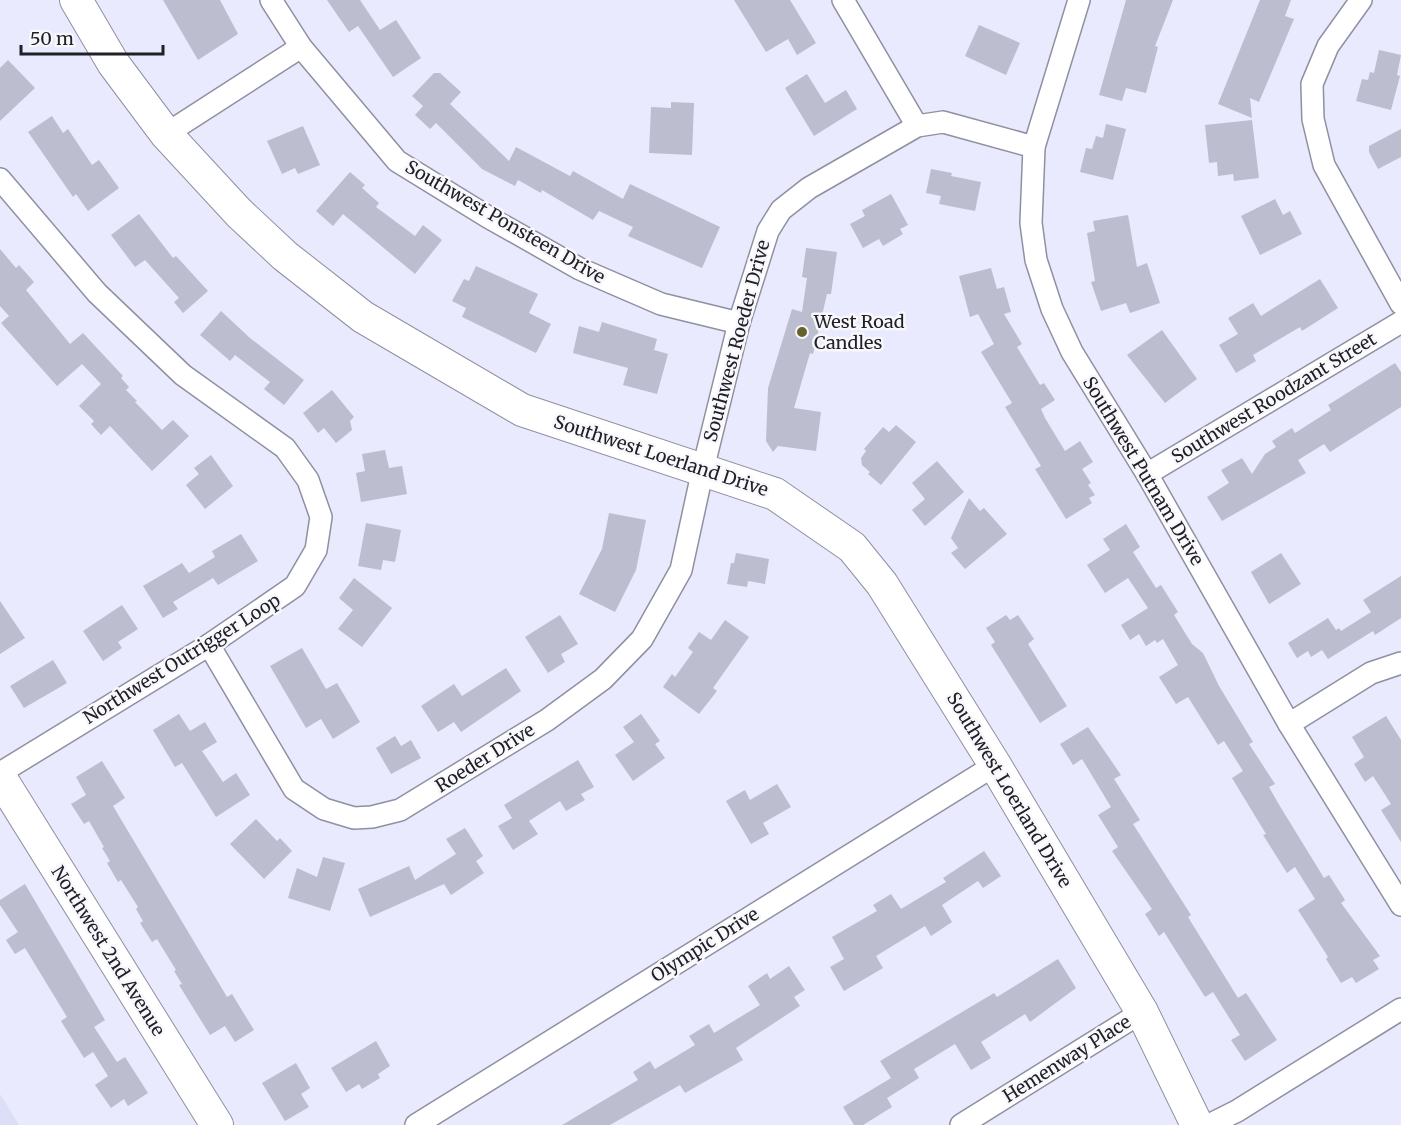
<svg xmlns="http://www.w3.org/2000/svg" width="1401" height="1125" viewBox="0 0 1401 1125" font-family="Merriweather,serif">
	<rect width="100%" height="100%" fill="#e9eafd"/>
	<polygon fill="#dddef8" points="0,1094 19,1125 0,1125"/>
	<g fill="#bcbdcf">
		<polygon points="163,0 220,0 238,34 198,60"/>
		<polygon points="327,0 360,0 380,30 396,20 421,58 393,77 358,26 349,32"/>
		<polygon points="734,0 790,0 816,43 797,55 788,39 766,52"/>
		<polygon points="1126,0 1173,0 1155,46 1158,47 1146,93 1126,88 1122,101 1099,95"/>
		<polygon points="1260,0 1291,0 1285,16 1294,19 1259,102 1250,98 1252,118 1218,104"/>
		<polygon points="979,25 1020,43 1006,75 965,56"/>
		<polygon points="1379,50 1401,55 1397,75 1400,76 1391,110 1356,101 1362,79 1368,80 1370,72 1374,73"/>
		<polygon points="8,60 35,88 0,121 0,68"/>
		<polygon points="434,73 440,73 461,92 450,104 509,161 516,147 570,176 573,171 623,199 630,184 720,227 702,268 628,236 633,227 599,211 593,220 542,190 541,193 518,180 515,186 482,169 436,123 430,129 415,115 423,106 412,96"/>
		<polygon points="807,74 825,103 846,90 857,109 814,136 785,88"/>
		<polygon points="671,102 694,103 692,155 649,153 651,107 671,108"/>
		<polygon points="52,116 63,133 68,129 92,165 99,160 119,188 88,211 76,194 73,197 28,132"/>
		<polygon points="1252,120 1259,178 1234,181 1233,174 1218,176 1217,162 1209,163 1205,125"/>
		<polygon points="1106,124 1126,129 1113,180 1080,172 1086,148 1092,149 1096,136 1103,138"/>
		<polygon points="303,126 320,165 298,174 295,168 282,174 267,141"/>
		<polygon points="1401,129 1401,157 1378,169 1369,152 1369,146"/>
		<polygon points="931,169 952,173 951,176 981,182 975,211 939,204 941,196 926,193"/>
		<polygon points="350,172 365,185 362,188 379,203 376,207 415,236 423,225 442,240 415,274 343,214 333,226 316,211"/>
		<polygon points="891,194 908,225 900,229 903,234 883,246 879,239 863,248 850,224 865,216 862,210"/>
		<polygon points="1275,199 1283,215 1290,211 1302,234 1260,255 1241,216"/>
		<polygon points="139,214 173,258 176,256 208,291 183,313 174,302 179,298 145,260 135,267 111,235"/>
		<polygon points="1128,215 1137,267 1147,263 1160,303 1130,313 1126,303 1101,311 1091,282 1095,281 1087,233 1095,231 1093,221"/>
		<polygon points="806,248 837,252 831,294 827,294 813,354 810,353 794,408 821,412 816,451 778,446 773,452 766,441 768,388 792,309 802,312 807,278 802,277"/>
		<polygon points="0,249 16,268 19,265 34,282 26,290 70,344 83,333 123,376 121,378 129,387 126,390 137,401 135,402 162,430 173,420 189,436 152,471 110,426 101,435 91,424 94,421 79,406 101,384 82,364 57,386 1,323 9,316 0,306"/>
		<polygon points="476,266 538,294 529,313 551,324 536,353 462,317 466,308 452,301 464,279 469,281"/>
		<polygon points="991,268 997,289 1004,287 1011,312 1004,314 1022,344 1017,347 1040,385 1044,383 1055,400 1041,409 1045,418 1065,451 1080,441 1093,462 1082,469 1091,483 1088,485 1095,495 1089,498 1092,503 1066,519 1035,469 1041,466 1005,407 1012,403 981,352 994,344 978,314 970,317 959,276"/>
		<polygon points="1320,279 1338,308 1302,331 1300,327 1253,355 1256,361 1236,373 1219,345 1238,334 1228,318 1253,303 1261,316"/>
		<polygon points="221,311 250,338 304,380 284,405 264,389 270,382 235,355 230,361 200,335"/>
		<polygon points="602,322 657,339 654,350 668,354 657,394 623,385 628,368 573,353 579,326 599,332"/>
		<polygon points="1162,330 1197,379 1165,403 1127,355"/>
		<polygon points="1395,363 1401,372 1401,407 1330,452 1324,444 1298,460 1306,473 1222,521 1207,497 1229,483 1221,470 1242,458 1252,474 1265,454 1276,447 1272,441 1292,428 1295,433 1331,410 1328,405"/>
		<polygon points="332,390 354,417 350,421 352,430 336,443 324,428 318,433 303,413"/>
		<polygon points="896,425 916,442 881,485 868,474 870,472 862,465 861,458 866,451 864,449 883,427 889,432"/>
		<polygon points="385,450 389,468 402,466 407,494 361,502 356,473 365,471 362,454"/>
		<polygon points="211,455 233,486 205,509 186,485 199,474 194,468"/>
		<polygon points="937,461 964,492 925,526 912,510 925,499 912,483"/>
		<polygon points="969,498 980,511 984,508 1007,534 965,569 951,553 958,548 951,538"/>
		<polygon points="609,513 646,520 636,570 615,612 579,594 602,549"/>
		<polygon points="366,523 401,530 395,562 383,560 381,570 358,566"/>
		<polygon points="1126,524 1140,547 1133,552 1156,588 1161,585 1178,612 1174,615 1192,644 1203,653 1219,686 1253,742 1249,744 1275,784 1269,787 1278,803 1324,878 1329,875 1345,900 1341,903 1380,956 1373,960 1379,969 1356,983 1352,977 1341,983 1326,959 1328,957 1298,910 1315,899 1295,867 1287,873 1263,835 1266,834 1232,778 1243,771 1224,741 1218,745 1188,697 1176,704 1159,677 1178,665 1163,639 1157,643 1155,640 1146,646 1139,634 1130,640 1121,625 1148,608 1128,578 1105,593 1087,565 1110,550 1103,539"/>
		<polygon points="241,534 258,561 218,585 213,578 173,602 178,609 163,618 143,586 182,563 189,573 215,557 212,551"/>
		<polygon points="736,553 769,559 765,584 748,581 747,587 727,584 731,563 734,563"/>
		<polygon points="1281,553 1301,584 1269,604 1251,572"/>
		<polygon points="1401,576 1401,618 1375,635 1373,631 1328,659 1322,650 1311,657 1308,651 1297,658 1288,643 1328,618 1336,630 1339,628 1341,631 1371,612 1363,600"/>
		<polygon points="354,578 392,608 362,647 338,629 353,610 339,598"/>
		<polygon points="0,601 25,638 0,654"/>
		<polygon points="122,605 138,629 118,642 122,648 103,661 83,631"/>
		<polygon points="560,615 578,644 561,654 565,662 548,673 525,637"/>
		<polygon points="1006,615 1010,620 1018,615 1034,639 1028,644 1067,706 1040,723 991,645 995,642 986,628"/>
		<polygon points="725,620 749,637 713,688 717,691 699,714 663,687 672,674 675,677 693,652 688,648 699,632 711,640"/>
		<polygon points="302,648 326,689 337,683 360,722 333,739 321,719 306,728 270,666"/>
		<polygon points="53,660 67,683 24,708 10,686"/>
		<polygon points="506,668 521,691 461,732 454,722 438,732 421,706 454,684 462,696"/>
		<polygon points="179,714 190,731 205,722 217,742 202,751 223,782 236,773 250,795 216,817 182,763 175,767 153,730"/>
		<polygon points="641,714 660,741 655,744 665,758 633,781 615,755 634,742 623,727"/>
		<polygon points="1386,716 1401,740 1401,842 1381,810 1391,804 1373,776 1365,782 1354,764 1364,757 1352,737"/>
		<polygon points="1088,727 1121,775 1114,779 1140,820 1133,824 1191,915 1188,917 1238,998 1246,993 1277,1040 1245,1061 1231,1040 1240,1035 1213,992 1205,997 1164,932 1159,936 1145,914 1152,909 1112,851 1118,847 1098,815 1111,807 1082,759 1073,765 1060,744"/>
		<polygon points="395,736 401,746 411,740 421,758 391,774 376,748"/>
		<polygon points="578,760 594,787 581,794 585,800 566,811 560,801 529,821 538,834 513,850 498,826 512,818 504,805"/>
		<polygon points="102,761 125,798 113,806 227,997 232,994 254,1030 235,1042 225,1026 210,1035 179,985 182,984 174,971 176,970 157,939 152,942 140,923 143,921 136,909 138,907 121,880 118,882 107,863 110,861 102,848 104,847 89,821 84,824 71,804 86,795 76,777"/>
		<polygon points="777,784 791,807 763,823 769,834 751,844 726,801 745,790 750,800"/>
		<polygon points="256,819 277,841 280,838 292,851 264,879 230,844"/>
		<polygon points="465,828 483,856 476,861 484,873 451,895 444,884 370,917 358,889 409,866 415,880 456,854 446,839"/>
		<polygon points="984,851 1001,876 983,888 978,881 942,905 952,922 931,936 925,926 876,956 883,968 844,991 830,967 844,959 832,937 877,911 873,905 891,894 901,909 946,882 943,878"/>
		<polygon points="323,857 345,863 330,911 288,898 297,868 317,877"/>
		<polygon points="25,884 105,1020 94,1027 117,1062 125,1057 148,1093 128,1106 124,1099 111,1108 95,1085 108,1076 93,1052 84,1058 61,1021 67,1017 25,948 15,954 6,940 18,932 0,905 0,900"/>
		<polygon points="1058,959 1076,988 1030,1022 1025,1014 981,1042 991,1058 971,1070 955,1044 914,1069 919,1078 887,1098 892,1107 863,1125 854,1125 843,1107 891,1078 880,1061 994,993 997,997"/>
		<polygon points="789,966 805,990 794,997 800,1006 736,1048 743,1060 685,1093 680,1085 610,1125 562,1125 638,1080 633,1072 650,1061 655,1069 695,1045 689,1036 709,1024 714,1033 760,1005 748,986 767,973 770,979"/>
		<polygon points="376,1041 390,1066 378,1074 380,1078 362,1089 359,1084 346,1092 331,1068"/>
		<polygon points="296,1063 310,1088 301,1094 309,1107 285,1121 262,1083"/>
	</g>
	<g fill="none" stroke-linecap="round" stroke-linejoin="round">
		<defs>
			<g id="street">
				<polyline points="271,0 301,47 397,161 488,217 580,269 661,304 739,323"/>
				<polyline points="843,0 917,126"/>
				<polyline points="1079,0 1034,147 1031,223 1036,260 1052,309 1072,352 1147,474 1289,724 1401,905"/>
				<polyline points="1361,0 1328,46 1312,84 1313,119 1324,165 1401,304"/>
				<polyline points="166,134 301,47"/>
				<polyline points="0,179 97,293 183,375 285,448 308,480 321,517 316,550 295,586 209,645 0,773"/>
				<polyline points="1147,474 1401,322"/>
				<polyline points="209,645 294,789 324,809 354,818 372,817 400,810 547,720 603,679 642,639 681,570 703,469 739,323 768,231 781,210 809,188 917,126 943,122 1034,147"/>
				<polyline points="1289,724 1371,673 1401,663"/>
				<polyline points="416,1125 995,765"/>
				<polyline points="961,1125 1142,1012"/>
				<polyline points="1209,1125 1237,1111 1401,1009"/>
			</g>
			<g id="secondary">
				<polyline points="76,0 113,63 166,134 239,213 285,256 363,317 522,410 775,494 852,547 882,584 995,765 1142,1012 1197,1125"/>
				<polyline points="0,777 217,1125"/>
			</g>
		</defs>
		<use href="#street" stroke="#8f90a1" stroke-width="24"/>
		<use href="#secondary" stroke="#8f90a1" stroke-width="34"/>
		<use href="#street" stroke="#fff" stroke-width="21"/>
		<use href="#secondary" stroke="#fff" stroke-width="32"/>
	</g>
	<circle fill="#67612e" stroke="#f8f8fc" stroke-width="2" cx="802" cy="332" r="6"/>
	<g text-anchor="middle" stroke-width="5" stroke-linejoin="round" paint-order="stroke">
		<g font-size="18" fill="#202127" stroke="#f8f8fc">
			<text transform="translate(505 222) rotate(30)" y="6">Southwest Ponsteen Drive</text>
			<text transform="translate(737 341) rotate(-75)" y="6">Southwest Roeder Drive</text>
			<text transform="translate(1274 398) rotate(-31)" y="6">Southwest Roodzant Street</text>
			<text transform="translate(661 456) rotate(18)" y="6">Southwest Loerland Drive</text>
			<text transform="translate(1143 471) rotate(59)" y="6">Southwest Putnam Drive</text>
			<text transform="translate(182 659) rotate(-32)" y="6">Northwest Outrigger Loop</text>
			<text transform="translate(485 758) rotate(-32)" y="6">Roeder Drive</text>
			<text transform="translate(1009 790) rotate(59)" y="6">Southwest Loerland Drive</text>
			<text transform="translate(705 945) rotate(-32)" y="6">Olympic Drive</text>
			<text transform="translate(108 951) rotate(58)" y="6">Northwest 2nd Avenue</text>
			<text transform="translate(1067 1059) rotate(-32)" y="6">Hemenway Place</text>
		</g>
		<g font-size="18" fill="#202127" stroke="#f8f8fc" text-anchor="start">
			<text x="814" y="328">West Road<tspan x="814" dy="21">Candles</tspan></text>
		</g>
	</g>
	<path d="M21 45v9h142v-9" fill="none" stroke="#202127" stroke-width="3"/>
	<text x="30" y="45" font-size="18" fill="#202127" stroke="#f8f8fc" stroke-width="4.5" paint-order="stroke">50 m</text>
</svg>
